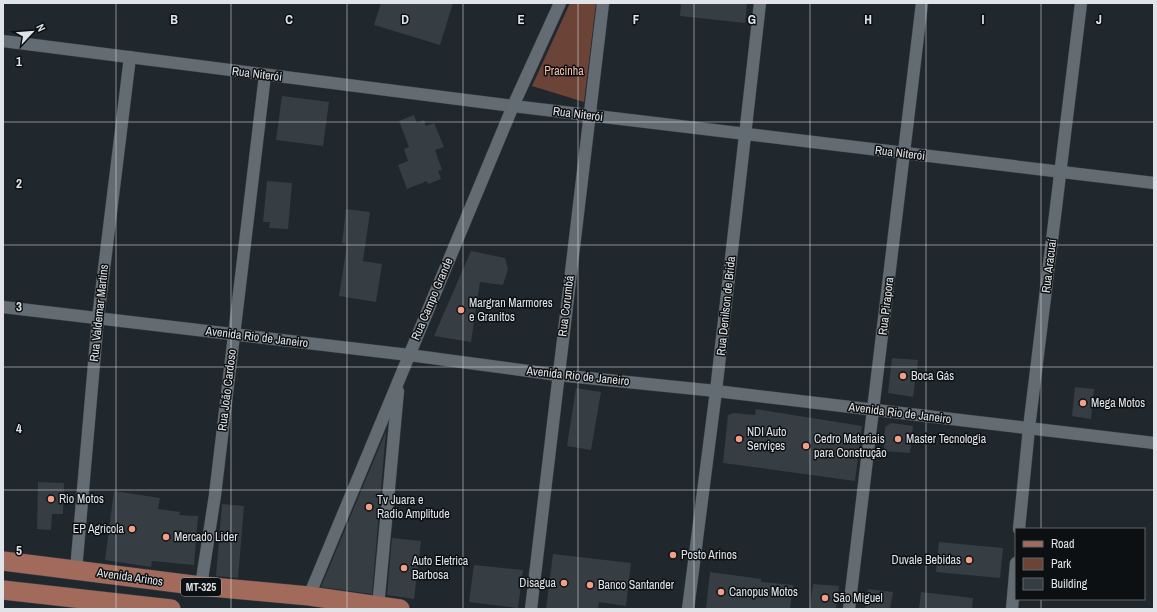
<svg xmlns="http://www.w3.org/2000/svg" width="1157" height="612" viewBox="0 0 1157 612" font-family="'Archivo Narrow',sans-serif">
	<rect width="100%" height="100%" fill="#20272d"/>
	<polygon fill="#6c4337" points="570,3 596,3 584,102 532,86"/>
	<g fill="#363e44">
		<polygon points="381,3 453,3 440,45 374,25"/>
		<polygon points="681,3 747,3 745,23 680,16"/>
		<polygon points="282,96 329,102 323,146 276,140"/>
		<polygon points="414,115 417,123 424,120 426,126 434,123 444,147 435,150 442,170 438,171 441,179 428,184 427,181 407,189 398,165 408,161 404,149 409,147 399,121"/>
		<polygon points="267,181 292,183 288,229 269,228 270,222 263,222"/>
		<polygon points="346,209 370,212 363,261 382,264 376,302 339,296 347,244 342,243"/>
		<polygon points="471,251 505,258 508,269 503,285 480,282 471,342 434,336"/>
		<polygon points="892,358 918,360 913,397 888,393"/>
		<polygon points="1075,387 1094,389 1091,419 1072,416"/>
		<polygon points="576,388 601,392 591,450 567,446"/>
		<polygon points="756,409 862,426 855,481 723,463 728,415 734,413 755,415"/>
		<polygon points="891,423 913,426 910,453 884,451 885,427"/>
		<polygon points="386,431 372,594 321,587"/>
		<polygon points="38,482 64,483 63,514 52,514 51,530 37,529"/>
		<polygon points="114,491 160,498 158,509 180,512 179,515 198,516 194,565 152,561 151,567 105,560"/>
		<polygon points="222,504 244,506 238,578 216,576"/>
		<polygon points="392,538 421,541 414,599 387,595"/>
		<polygon points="939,542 1003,548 1000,578 936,572"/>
		<polygon points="553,554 631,563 626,606 599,602 598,609 546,609"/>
		<polygon points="474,565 523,570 518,608 469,602"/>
		<polygon points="710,572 761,579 761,582 793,585 790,609 706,609"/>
		<polygon points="813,584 839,586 836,609 810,609"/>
		<polygon points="868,589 893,592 890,609 865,609"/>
		<polygon points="921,592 973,598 972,609 919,609"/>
	</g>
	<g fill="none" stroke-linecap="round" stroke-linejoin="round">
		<defs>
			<g id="minor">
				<polyline points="3,41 513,106 1154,183"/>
				<polyline points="3,307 409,355 558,375 716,391 1154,443"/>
				<polyline points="1019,529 1029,428 1081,3"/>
				<polyline points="76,570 98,318 130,57"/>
				<polyline points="201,586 215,495 265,75"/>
				<polyline points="309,596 513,106 560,3"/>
				<polyline points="378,607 398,391"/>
				<polyline points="531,609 603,3"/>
				<polyline points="688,609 716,391 760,3"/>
				<polyline points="849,609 922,3"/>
				<polyline points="1012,609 1016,563"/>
			</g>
			<g id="primary">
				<polyline points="3,561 201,586 309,596 400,609"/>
				<polyline points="3,590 171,609"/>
			</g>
		</defs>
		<use href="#minor" stroke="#3d4348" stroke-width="13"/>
		<use href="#primary" stroke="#3d4348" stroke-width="20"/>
		<use href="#minor" stroke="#636c72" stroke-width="12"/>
		<use href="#primary" stroke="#a26a5b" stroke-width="19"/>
	</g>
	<path fill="none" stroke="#e0e4e8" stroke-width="1" stroke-opacity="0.55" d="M116,3V609M231,3V609M347,3V609M463,3V609M578,3V609M694,3V609M810,3V609M926,3V609M1041,3V529M3,122H1154M3,245H1154M3,367H1154M3,490H1154M1041,599V609"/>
	<g fill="#f49e86" stroke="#0d1012" stroke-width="1.5">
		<circle cx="461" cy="310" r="4"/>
		<circle cx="903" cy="376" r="4"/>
		<circle cx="1083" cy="403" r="4"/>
		<circle cx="739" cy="439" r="4"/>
		<circle cx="898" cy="439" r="4"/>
		<circle cx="806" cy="446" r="4"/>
		<circle cx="51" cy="499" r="4"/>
		<circle cx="369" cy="507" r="4"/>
		<circle cx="132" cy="529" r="4"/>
		<circle cx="166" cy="537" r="4"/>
		<circle cx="673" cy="555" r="4"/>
		<circle cx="969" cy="560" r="4"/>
		<circle cx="404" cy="568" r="4"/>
		<circle cx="564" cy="583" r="4"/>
		<circle cx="590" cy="585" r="4"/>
		<circle cx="721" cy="592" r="4"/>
		<circle cx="825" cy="598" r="4"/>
	</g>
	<g text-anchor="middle" stroke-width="3" stroke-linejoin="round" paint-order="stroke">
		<rect fill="#0d1012" stroke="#a1a4a8" stroke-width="1" x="181" y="578" width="40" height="18" rx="3"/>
		<g font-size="11" font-weight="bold" fill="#e0e4e8">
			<text x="201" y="591">MT-325</text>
		</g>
		<g font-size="12" fill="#fabfaf" stroke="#0d1012">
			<text x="564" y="75">Pracinha</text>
		</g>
		<g font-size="12" fill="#e0e4e8" stroke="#0d1012">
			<text transform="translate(257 74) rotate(7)" y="4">Rua Niterói</text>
			<text transform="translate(578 114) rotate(7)" y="4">Rua Niterói</text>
			<text transform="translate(900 153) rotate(7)" y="4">Rua Niterói</text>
			<text transform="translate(1049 266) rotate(-83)" y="4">Rua Aracuaí</text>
			<text transform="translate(432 299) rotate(-67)" y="4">Rua Campo Grande</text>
			<text transform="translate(566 306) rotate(-83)" y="4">Rua Corumbá</text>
			<text transform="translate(726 306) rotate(-84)" y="4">Rua Denilson de Brida</text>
			<text transform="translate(886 306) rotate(-83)" y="4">Rua Pirapora</text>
			<text transform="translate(99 313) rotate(-84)" y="4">Rua Valdemar Martins</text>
			<text transform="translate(257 337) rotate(7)" y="4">Avenida Rio de Janeiro</text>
			<text transform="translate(578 376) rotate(6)" y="4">Avenida Rio de Janeiro</text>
			<text transform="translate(227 390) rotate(-83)" y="4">Rua João Cardoso</text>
			<text transform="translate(900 413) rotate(7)" y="4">Avenida Rio de Janeiro</text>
			<text transform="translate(130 577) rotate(8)" y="4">Avenida Arinos</text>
		</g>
		<g font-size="12" fill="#e0e4e8" stroke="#0d1012" text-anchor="start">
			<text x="469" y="307">Margran Marmores<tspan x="469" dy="14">e Granitos</tspan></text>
			<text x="911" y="380">Boca Gás</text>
			<text x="1091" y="407">Mega Motos</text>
			<text x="747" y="436">NDI Auto<tspan x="747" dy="14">Serviçes</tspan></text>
			<text x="814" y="443">Cedro Materiais<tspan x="814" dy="14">para Construção</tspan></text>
			<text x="906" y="443">Master Tecnologia</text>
			<text x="59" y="503">Rio Motos</text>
			<text x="377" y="504">Tv Juara e<tspan x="377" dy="14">Radio Amplitude</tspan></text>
			<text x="124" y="533" text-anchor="end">EP Agrícola</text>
			<text x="174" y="541">Mercado Lider</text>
			<text x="681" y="559">Posto Arinos</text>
			<text x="961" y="564" text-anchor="end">Duvale Bebidas</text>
			<text x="412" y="565">Auto Eletrica<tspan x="412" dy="14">Barbosa</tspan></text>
			<text x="556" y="587" text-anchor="end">Disagua</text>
			<text x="598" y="589">Banco Santander</text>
			<text x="729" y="596">Canopus Motos</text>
			<text x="833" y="602">São Miguel</text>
		</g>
	</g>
	<g font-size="13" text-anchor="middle" font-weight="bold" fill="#e0e4e8" stroke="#0d1012" stroke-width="3" stroke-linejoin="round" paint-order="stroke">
		<text x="174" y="24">B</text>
		<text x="289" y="24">C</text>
		<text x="405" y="24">D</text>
		<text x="521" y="24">E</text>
		<text x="636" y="24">F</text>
		<text x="752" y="24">G</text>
		<text x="868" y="24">H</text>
		<text x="983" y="24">I</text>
		<text x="1099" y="24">J</text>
		<text x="19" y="66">1</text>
		<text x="19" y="188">2</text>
		<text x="19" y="311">3</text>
		<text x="19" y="433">4</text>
		<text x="19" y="555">5</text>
	</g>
	<rect width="1157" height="612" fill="none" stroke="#e0e4e8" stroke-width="8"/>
	<rect x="1015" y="528" width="130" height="72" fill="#0d1012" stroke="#616568"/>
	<rect x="1023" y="541" width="20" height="6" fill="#a26a5b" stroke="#616568"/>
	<text x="1051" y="548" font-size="12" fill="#e0e4e8">Road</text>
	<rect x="1023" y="558" width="20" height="12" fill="#6c4337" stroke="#616568"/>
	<text x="1051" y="568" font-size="12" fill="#e0e4e8">Park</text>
	<rect x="1023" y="578" width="20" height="12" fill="#363e44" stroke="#616568"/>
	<text x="1051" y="588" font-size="12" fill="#e0e4e8">Building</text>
	<g transform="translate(32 32) rotate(64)" stroke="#0d1012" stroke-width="3" paint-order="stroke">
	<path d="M0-3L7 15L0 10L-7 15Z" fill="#e0e4e8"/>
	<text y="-6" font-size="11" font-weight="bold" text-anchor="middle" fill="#e0e4e8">N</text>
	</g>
</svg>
